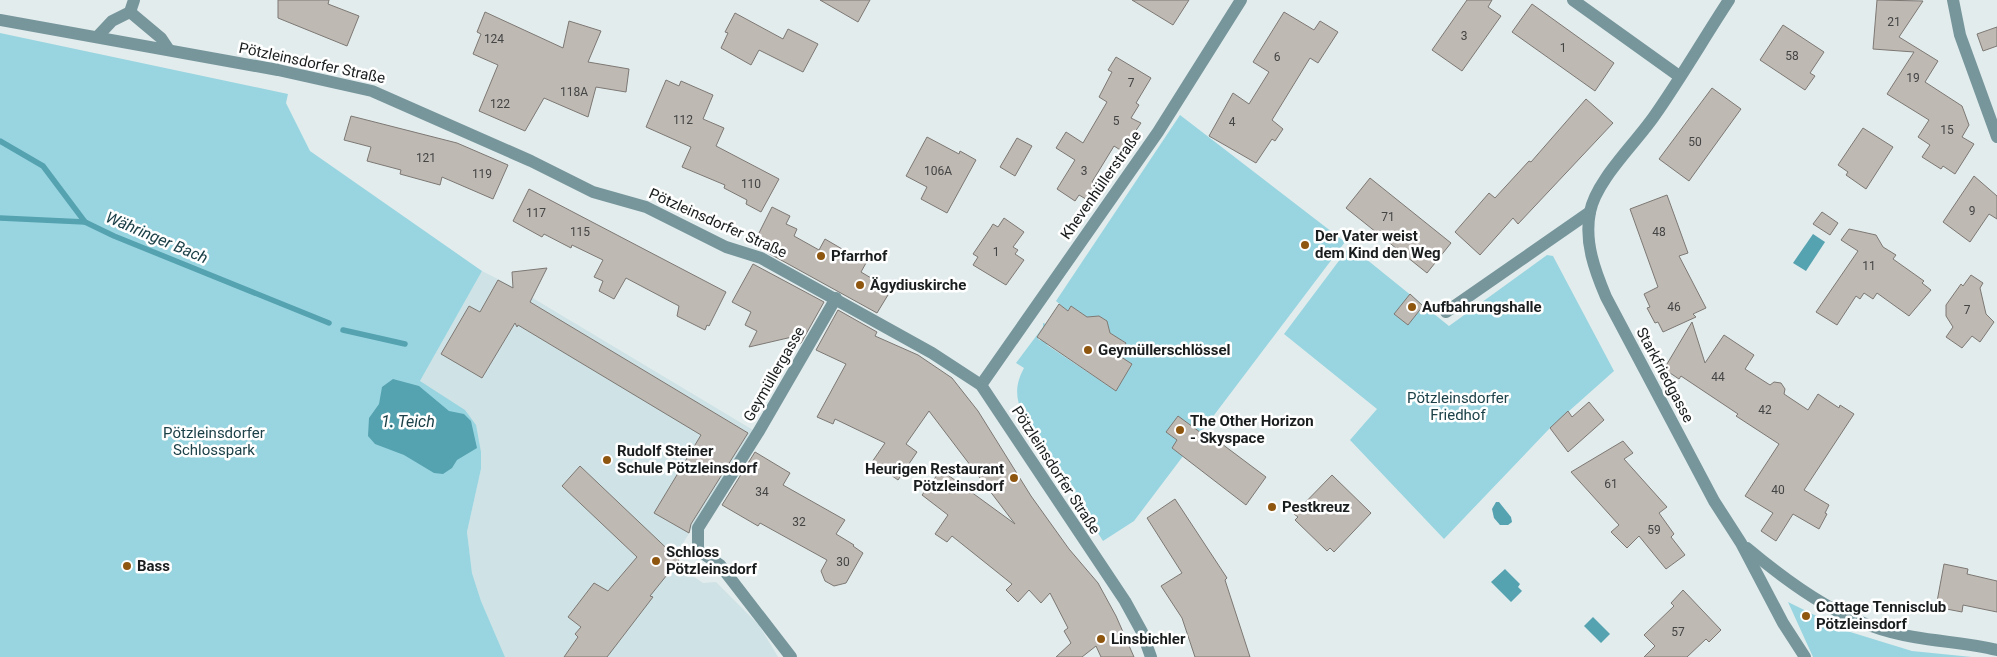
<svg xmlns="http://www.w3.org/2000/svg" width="1997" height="657" viewBox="0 0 1997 657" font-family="Roboto,sans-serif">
	<rect width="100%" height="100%" fill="#e2eced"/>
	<polygon fill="#cfe2e5" points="482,271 521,291 753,430 675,556 684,570 703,583 716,582 759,625 778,657 505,657 481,601 472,573 467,532 481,469 420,381"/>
	<g fill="#99d5e0">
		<polygon points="0,33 288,94 286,103 310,151 482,271 420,381 465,410 476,425 481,452 481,469 467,532 472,573 481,601 505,657 0,657"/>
		<path d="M1180,115L1345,242L1134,521L1103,541L1023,415C1015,397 1015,385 1024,368L1016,363L1043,327V323L1046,324L1037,336L1039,340L1048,341L1047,345L1116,391L1132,364L1118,355L1126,343L1110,333L1107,321L1099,316L1087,317L1071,306L1068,311L1056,301Z"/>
		<polygon points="1350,246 1449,326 1547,255 1553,256 1614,371 1550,428 1444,539 1350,440 1377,409 1284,334"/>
		<polygon points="1788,602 1847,631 1912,651 1972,657 1813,657"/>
	</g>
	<g fill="#55a2b0">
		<polygon points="1813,234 1825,242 1806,271 1793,263"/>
		<polygon points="393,379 419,386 449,411 464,414 471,421 477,448 457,460 452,468 443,474 434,473 404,455 375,444 368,436 369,418 379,404 382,387"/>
		<polygon points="1496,502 1499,502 1511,517 1512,522 1508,525 1500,525 1494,518 1492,509"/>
		<polygon points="1505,569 1520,584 1518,587 1522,591 1511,602 1491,582"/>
		<polygon points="1593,617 1610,634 1601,643 1584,626"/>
	</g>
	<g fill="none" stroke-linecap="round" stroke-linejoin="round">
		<g stroke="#55a2b0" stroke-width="5.5">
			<polyline points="0,141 43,166 85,222 114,236 329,323"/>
			<polyline points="0,218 85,222"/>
			<polyline points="343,330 405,344"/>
		</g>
	</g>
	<g fill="#bfb9b4" stroke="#7d7873">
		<polygon points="278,0 329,0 328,4 359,16 347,46 278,18"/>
		<polygon points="820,0 870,0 858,22"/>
		<polygon points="1132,0 1189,0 1173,25"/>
		<polygon points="1467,0 1492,0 1488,7 1501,16 1462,71 1432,50"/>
		<polygon points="1877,0 1923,1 1899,37 1938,61 1925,82 1962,106 1969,125 1962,137 1974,144 1955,174 1943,166 1941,169 1922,157 1930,145 1918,137 1929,120 1887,94 1914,52 1873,49"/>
		<polygon points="1532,4 1614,63 1595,91 1512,32"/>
		<polygon points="485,12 563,48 569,21 601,31 588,62 629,69 626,92 596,87 588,117 544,98 525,131 479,111 498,65 473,54 481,34 477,32"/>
		<polygon points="1284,12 1314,30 1320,21 1338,32 1318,63 1310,58 1272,120 1283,129 1275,141 1272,139 1256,163 1209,136 1233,93 1249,104 1269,72 1253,62"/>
		<polygon points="735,13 783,39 788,29 818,44 803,72 759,50 751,65 721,48 728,33 725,32"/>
		<polygon points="1783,25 1824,52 1810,73 1815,76 1805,90 1760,60"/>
		<polygon points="1997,27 1997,46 1983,51 1977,34"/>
		<polygon points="1116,57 1151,78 1136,103 1139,105 1131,118 1141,123 1122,151 1114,146 1092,182 1102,188 1091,202 1079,195 1075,201 1057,189 1075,160 1056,148 1066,132 1083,143 1107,102 1099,97 1112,72 1108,70"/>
		<polygon points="666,80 679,86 681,81 713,95 703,119 724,128 716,146 779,179 761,212 746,204 747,200 724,188 725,185 682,167 691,147 646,127"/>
		<polygon points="1712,88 1741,109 1689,181 1659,159"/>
		<polygon points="1586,99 1613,123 1518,224 1513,218 1480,255 1455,232 1489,193 1495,198 1529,161 1531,162"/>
		<polygon points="351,116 457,143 508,165 493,199 442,177 440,185 400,174 401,170 367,161 371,147 344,140"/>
		<polygon points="1863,128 1893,147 1866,189 1846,175 1848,172 1838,165"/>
		<polygon points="927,137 959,154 960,151 976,160 947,213 921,199 927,187 906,176"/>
		<polygon points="1017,138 1032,146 1015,176 1000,167"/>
		<polygon points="1974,176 1997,196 1997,219 1989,214 1970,242 1943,222"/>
		<polygon points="1370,178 1451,243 1427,273 1346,208"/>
		<polygon points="529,189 726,292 709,326 707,325 705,330 677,316 679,306 626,278 614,299 599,291 603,281 594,277 603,260 572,245 571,248 544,234 542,237 513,221"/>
		<polygon points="1667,195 1688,253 1679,256 1706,308 1693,314 1696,317 1663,332 1658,322 1655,323 1647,308 1650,307 1644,294 1658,287 1630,209"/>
		<polygon points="772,207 790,216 786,224 797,229 794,236 819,250 825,239 866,263 861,272 891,290 877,313 761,249 765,241 757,237"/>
		<polygon points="1822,212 1838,223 1830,235 1813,224"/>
		<polygon points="1004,218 1024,232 1013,247 1018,250 1015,254 1024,260 1006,285 973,265 978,257 973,254 990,229 993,224 998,227"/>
		<polygon points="1849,229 1876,235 1883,247 1896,255 1893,259 1924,281 1922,283 1931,290 1909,316 1877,293 1873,299 1864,293 1860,299 1856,296 1837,325 1816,312 1858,251 1841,240"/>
		<polygon points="753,264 824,302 801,343 793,344 792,337 749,347 757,331 745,325 751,312 732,302"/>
		<polygon points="547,268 530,302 748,433 691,524 689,533 654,513 701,435 518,325 517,327 515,323 482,378 441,354 469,306 480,312 498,280 513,288 512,272"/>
		<polygon points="1971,275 1983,283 1980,288 1986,314 1994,322 1980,342 1972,336 1962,348 1946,337 1953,327 1946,316 1946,305 1961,284 1963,286"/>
		<polygon points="1410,294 1423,306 1408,325 1394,314"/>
		<polygon points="1059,304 1068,311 1071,306 1087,317 1099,316 1107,321 1110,333 1126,343 1118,355 1132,364 1116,391 1037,337"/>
		<polygon points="838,310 877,332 875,336 918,355 952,378 978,411 1031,496 1069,549 1098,583 1116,616 1134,657 1101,657 1096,646 1082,657 1056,657 1071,643 1064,631 1068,628 1050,593 1041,603 1029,590 1018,602 1006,590 1012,584 952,536 947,542 935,534 948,515 922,495 941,470 1015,524 929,411 906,444 917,452 898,480 872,462 885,443 835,419 833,424 817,417 846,364 816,350"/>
		<polygon points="1692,322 1705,363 1724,335 1754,355 1745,369 1770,385 1774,382 1781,383 1785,389 1784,394 1808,410 1818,394 1839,408 1840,405 1854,414 1804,490 1829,505 1825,513 1827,514 1819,529 1793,514 1776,541 1761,531 1773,513 1745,496 1779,444 1736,416 1738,414 1681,376 1679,379 1664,369"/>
		<polygon points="1589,402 1604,420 1568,452 1550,428 1568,411 1572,417"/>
		<polygon points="1178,416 1208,438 1210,435 1266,477 1246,505 1172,448 1177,440 1166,432"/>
		<polygon points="1623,441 1633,453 1624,459 1667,507 1659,513 1674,534 1671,537 1685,555 1666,569 1639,536 1627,548 1611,532 1619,525 1571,472"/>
		<polygon points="755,452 790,473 783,485 845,520 836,534 854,545 853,546 863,553 846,583 834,586 825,581 821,571 827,560 760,523 758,526 722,505"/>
		<polygon points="580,466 679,560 650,596 653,597 607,657 564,657 578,637 575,634 581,627 568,617 594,583 608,591 637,557 562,486"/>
		<polygon points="1332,475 1371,513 1334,552 1330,548 1327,551 1295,520 1298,517 1294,514"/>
		<polygon points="1175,499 1227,578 1225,580 1250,657 1195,657 1182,618 1161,586 1182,573 1147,518"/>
		<polygon points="1944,564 1968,569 1967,574 1997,581 1997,612 1963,605 1962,612 1936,607"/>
		<polygon points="1683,590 1721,630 1709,642 1706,639 1687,657 1644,657 1655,646 1644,635 1674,606 1671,603"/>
	</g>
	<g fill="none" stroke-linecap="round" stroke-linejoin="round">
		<g stroke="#77969c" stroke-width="12">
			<polyline points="1573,0 1679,76"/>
			<path d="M1729,0C1704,38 1681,78 1655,115C1636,143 1596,180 1590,212C1584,242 1595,271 1606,297L1714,501L1741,543L1783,623L1805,657"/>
			<polyline points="1953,0 1960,35 1997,137"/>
			<polyline points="130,12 161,38 169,50"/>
			<polyline points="0,20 278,70 372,91 531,161 593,192 646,207 726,247 761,258 932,353 981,385 1125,601 1142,632 1151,657"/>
			<polyline points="97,37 112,21 130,12 134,0"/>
			<polyline points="1446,312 1590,212"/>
			<polyline points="981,385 1158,132 1241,0"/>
			<path d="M1747,548C1796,589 1849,627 1914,637C1942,642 1969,643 1997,650"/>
			<polyline points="791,657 720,565 698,550 698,528 759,431 836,298"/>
		</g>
	</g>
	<g fill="#8f5610" stroke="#fff" stroke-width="2">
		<circle cx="1305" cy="245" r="5"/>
		<circle cx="821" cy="256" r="5"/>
		<circle cx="860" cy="285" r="5"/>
		<circle cx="1412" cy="307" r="5"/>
		<circle cx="1088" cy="350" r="5"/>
		<circle cx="1180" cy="430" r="5"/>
		<circle cx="607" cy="460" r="5"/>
		<circle cx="1014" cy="478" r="5"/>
		<circle cx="1272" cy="507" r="5"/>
		<circle cx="656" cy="561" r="5"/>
		<circle cx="127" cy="566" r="5"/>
		<circle cx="1806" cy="616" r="5"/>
		<circle cx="1101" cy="639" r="5"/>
	</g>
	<g text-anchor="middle" stroke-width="5" stroke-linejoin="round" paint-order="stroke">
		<g font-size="12" fill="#434444">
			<text x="1894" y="26">21</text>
			<text x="1464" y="40">3</text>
			<text x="494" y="43">124</text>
			<text x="1563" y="52">1</text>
			<text x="1792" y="60">58</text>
			<text x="1277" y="61">6</text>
			<text x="1913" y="82">19</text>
			<text x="1131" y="87">7</text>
			<text x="574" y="96">118A</text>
			<text x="500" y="108">122</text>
			<text x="683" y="124">112</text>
			<text x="1116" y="125">5</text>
			<text x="1232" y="126">4</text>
			<text x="1947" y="134">15</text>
			<text x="1695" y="146">50</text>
			<text x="426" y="162">121</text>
			<text x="938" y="175">106A</text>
			<text x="1084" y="175">3</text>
			<text x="482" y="178">119</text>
			<text x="751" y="188">110</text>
			<text x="1972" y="215">9</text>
			<text x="536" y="217">117</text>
			<text x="1388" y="221">71</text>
			<text x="580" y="236">115</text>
			<text x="1659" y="236">48</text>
			<text x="996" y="256">1</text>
			<text x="1869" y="270">11</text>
			<text x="1674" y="311">46</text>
			<text x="1967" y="314">7</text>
			<text x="1718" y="381">44</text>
			<text x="1765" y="414">42</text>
			<text x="1611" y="488">61</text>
			<text x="1778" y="494">40</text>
			<text x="762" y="496">34</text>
			<text x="799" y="526">32</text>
			<text x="1654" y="534">59</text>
			<text x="843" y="566">30</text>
			<text x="1678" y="636">57</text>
		</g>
		<g font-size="15" fill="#1a1d1e" stroke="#fff">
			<text transform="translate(312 63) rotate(12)" y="5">Pötzleinsdorfer Straße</text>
			<text transform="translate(1101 185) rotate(-55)" y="5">Khevenhüllerstraße</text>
			<text transform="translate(718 223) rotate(24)" y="5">Pötzleinsdorfer Straße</text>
			<text transform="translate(774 374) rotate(-60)" y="5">Geymüllergasse</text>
			<text transform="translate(1665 375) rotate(62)" y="5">Starkfriedgasse</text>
			<text transform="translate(1056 470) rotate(57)" y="5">Pötzleinsdorfer Straße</text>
		</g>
		<g font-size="15" font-weight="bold" fill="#1a1d1e" stroke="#fff" text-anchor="start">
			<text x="1315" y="241">Der Vater weist<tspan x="1315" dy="17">dem Kind den Weg</tspan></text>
			<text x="831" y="261">Pfarrhof</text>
			<text x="870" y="290">Ägydiuskirche</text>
			<text x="1422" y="312">Aufbahrungshalle</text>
			<text x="1098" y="355">Geymüllerschlössel</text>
			<text x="1190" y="426">The Other Horizon<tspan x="1190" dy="17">- Skyspace</tspan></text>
			<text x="617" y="456">Rudolf Steiner<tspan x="617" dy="17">Schule Pötzleinsdorf</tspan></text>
			<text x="1004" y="474" text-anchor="end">Heurigen Restaurant<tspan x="1004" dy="17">Pötzleinsdorf</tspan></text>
			<text x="1282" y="512">Pestkreuz</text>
			<text x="666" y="557">Schloss<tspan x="666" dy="17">Pötzleinsdorf</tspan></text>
			<text x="137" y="571">Bass</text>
			<text x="1816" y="612">Cottage Tennisclub<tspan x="1816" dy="17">Pötzleinsdorf</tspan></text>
			<text x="1111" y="644">Linsbichler</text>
		</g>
		<g font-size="15" fill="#1c4148" stroke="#fff">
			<text x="1458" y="403">Pötzleinsdorfer<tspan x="1458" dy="17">Friedhof</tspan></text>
			<text x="214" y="438">Pötzleinsdorfer<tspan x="214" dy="17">Schlosspark</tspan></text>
		</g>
		<g font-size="16" font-style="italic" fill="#1c4148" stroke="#fff">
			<text transform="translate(157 237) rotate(23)" y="6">Währinger Bach</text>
			<text x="408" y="427">1. Teich</text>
		</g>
	</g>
</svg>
